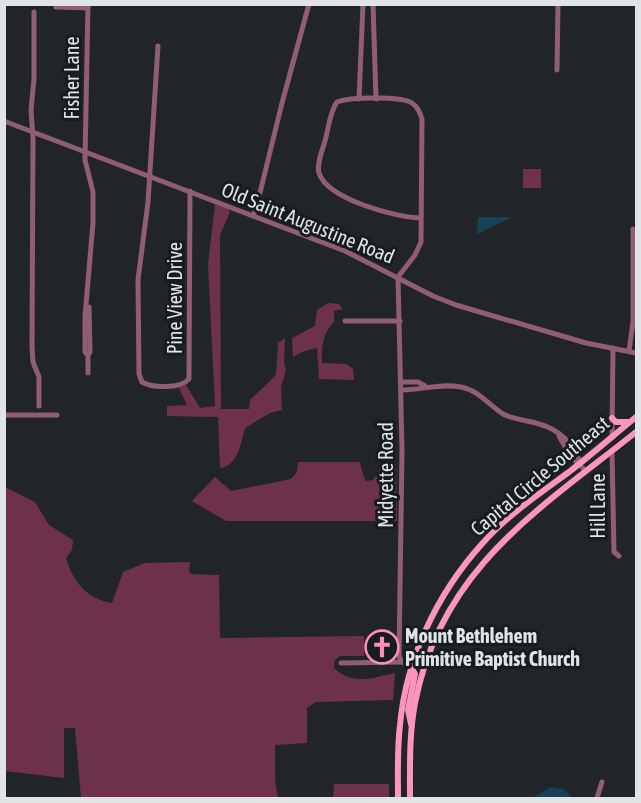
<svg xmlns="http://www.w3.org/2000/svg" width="641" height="803" viewBox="0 0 641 803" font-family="'Asap Condensed',sans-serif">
	<rect width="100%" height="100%" fill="#212528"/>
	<g fill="#6d324a">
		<rect x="523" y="169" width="18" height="19"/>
		<path d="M215,204L226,207L230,212L220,235L221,409H249L250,400L276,375L278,343L285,338L284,362L286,370L281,387L282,410L270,413L245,428C241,443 238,466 220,468L218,417L167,416V406L187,405L179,388L186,385L200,408L215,406L208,265Z"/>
		<path d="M328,303L339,304L343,309L334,311V322C322,333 322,347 322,363L346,364L353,369L354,380L319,379L317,348L304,351L293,357L292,338L315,326L317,310Z"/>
		<polygon points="298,462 360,462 363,475 366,481 373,480 378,474 380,464 396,464 397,521 226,521 192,501 215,477 231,491 291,479 297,472"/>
		<path d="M5,487L35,502L49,525L73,540L72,550L66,558C73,582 87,599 112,603L123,572L145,563L190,562L189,571L191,574L219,575L220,638L364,636V656H340L335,660L334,668C353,686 372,678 395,673L393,700L316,702L307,708V743L275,745V780L278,798H81L75,728H64V778L5,771Z"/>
		<polygon points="334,784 389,784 389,798 333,798"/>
	</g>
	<g fill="#174255">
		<polygon points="478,217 510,217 511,218 477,234"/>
		<polygon points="550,787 563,789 573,798 533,798"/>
	</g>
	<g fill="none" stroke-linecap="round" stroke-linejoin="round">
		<g stroke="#905e70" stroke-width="5">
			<polyline points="88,4 85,160 93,192 93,223 85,316 85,352 88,355"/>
			<polyline points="373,4 376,99"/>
			<polyline points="56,7 88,8"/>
			<polyline points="34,12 34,79 31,110 33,138 32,347 33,362 39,377 39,406"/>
			<path d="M158,46L148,202L138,280L139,374L142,382C152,388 181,389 189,379L190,191"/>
			<polyline points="557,70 558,4"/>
			<polyline points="359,99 363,4"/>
			<polyline points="4,121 345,251 433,296 456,305 586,343 636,353"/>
			<polyline points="253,216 257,205 282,103 309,4"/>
			<path d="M398,277L415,255L421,242L422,119C420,113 418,107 412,103C402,96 349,97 337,102C330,112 329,125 326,137C324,147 316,163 319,173C327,199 397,218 421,218"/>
			<polyline points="398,277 402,450 399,656 402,662 411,667"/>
			<polyline points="345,321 400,321"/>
			<polyline points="629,351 633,322 633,229"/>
			<polyline points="88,373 88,355 90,352 89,307"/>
			<polyline points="402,382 418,382 425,386"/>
			<path d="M402,390C422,390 440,383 461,387C478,390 489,405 503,414C514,420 527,420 539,424C558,429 575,444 580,463"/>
			<polyline points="4,415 57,415"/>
			<polyline points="559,436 571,457 586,471"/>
			<polyline points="612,437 613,348"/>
			<polyline points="612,451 614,552 619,556"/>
			<polyline points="341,663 402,662"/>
			<polyline points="597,798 602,782"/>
		</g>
		<g stroke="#fc95bd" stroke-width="6">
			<polyline points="612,418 616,422 629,422"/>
			<polyline points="411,724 408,710 415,674 411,667"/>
			<path d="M398,798C398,774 397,750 400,725C406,659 437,594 481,545C506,516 539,494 569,472C592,454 614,435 636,417"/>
			<path d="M410,798C410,767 409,735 415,703C441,569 537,511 636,432"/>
		</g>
	</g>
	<defs>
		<symbol id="church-ring" viewBox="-11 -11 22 22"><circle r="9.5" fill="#171c1e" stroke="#ff8eba" stroke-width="1.5"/><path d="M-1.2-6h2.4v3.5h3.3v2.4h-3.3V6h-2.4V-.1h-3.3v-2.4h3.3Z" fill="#ff8eba"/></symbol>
	</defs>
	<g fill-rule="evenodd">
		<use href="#church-ring" x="363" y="628" width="38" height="38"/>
	</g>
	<g text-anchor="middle" stroke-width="6" stroke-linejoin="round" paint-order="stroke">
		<g font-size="20" fill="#e0e4e5" stroke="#171c1e">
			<text transform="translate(72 78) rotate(-90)" y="7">Fisher Lane</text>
			<text transform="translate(308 223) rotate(22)" y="7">Old Saint Augustine Road</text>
			<text transform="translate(175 298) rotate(-90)" y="7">Pine View Drive</text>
			<text transform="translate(386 475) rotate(-90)" y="7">Midyette Road</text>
			<text transform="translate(540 476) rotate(-40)" y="7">Capital Circle Southeast</text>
			<text transform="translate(598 506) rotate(-90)" y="7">Hill Lane</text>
		</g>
		<g font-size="20" font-weight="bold" fill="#e0e4e5" stroke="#171c1e" text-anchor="start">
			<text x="405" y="643">Mount Bethlehem<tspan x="405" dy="23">Primitive Baptist Church</tspan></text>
		</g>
	</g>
	<rect width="641" height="803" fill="none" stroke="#e0e4e5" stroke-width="12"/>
</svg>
